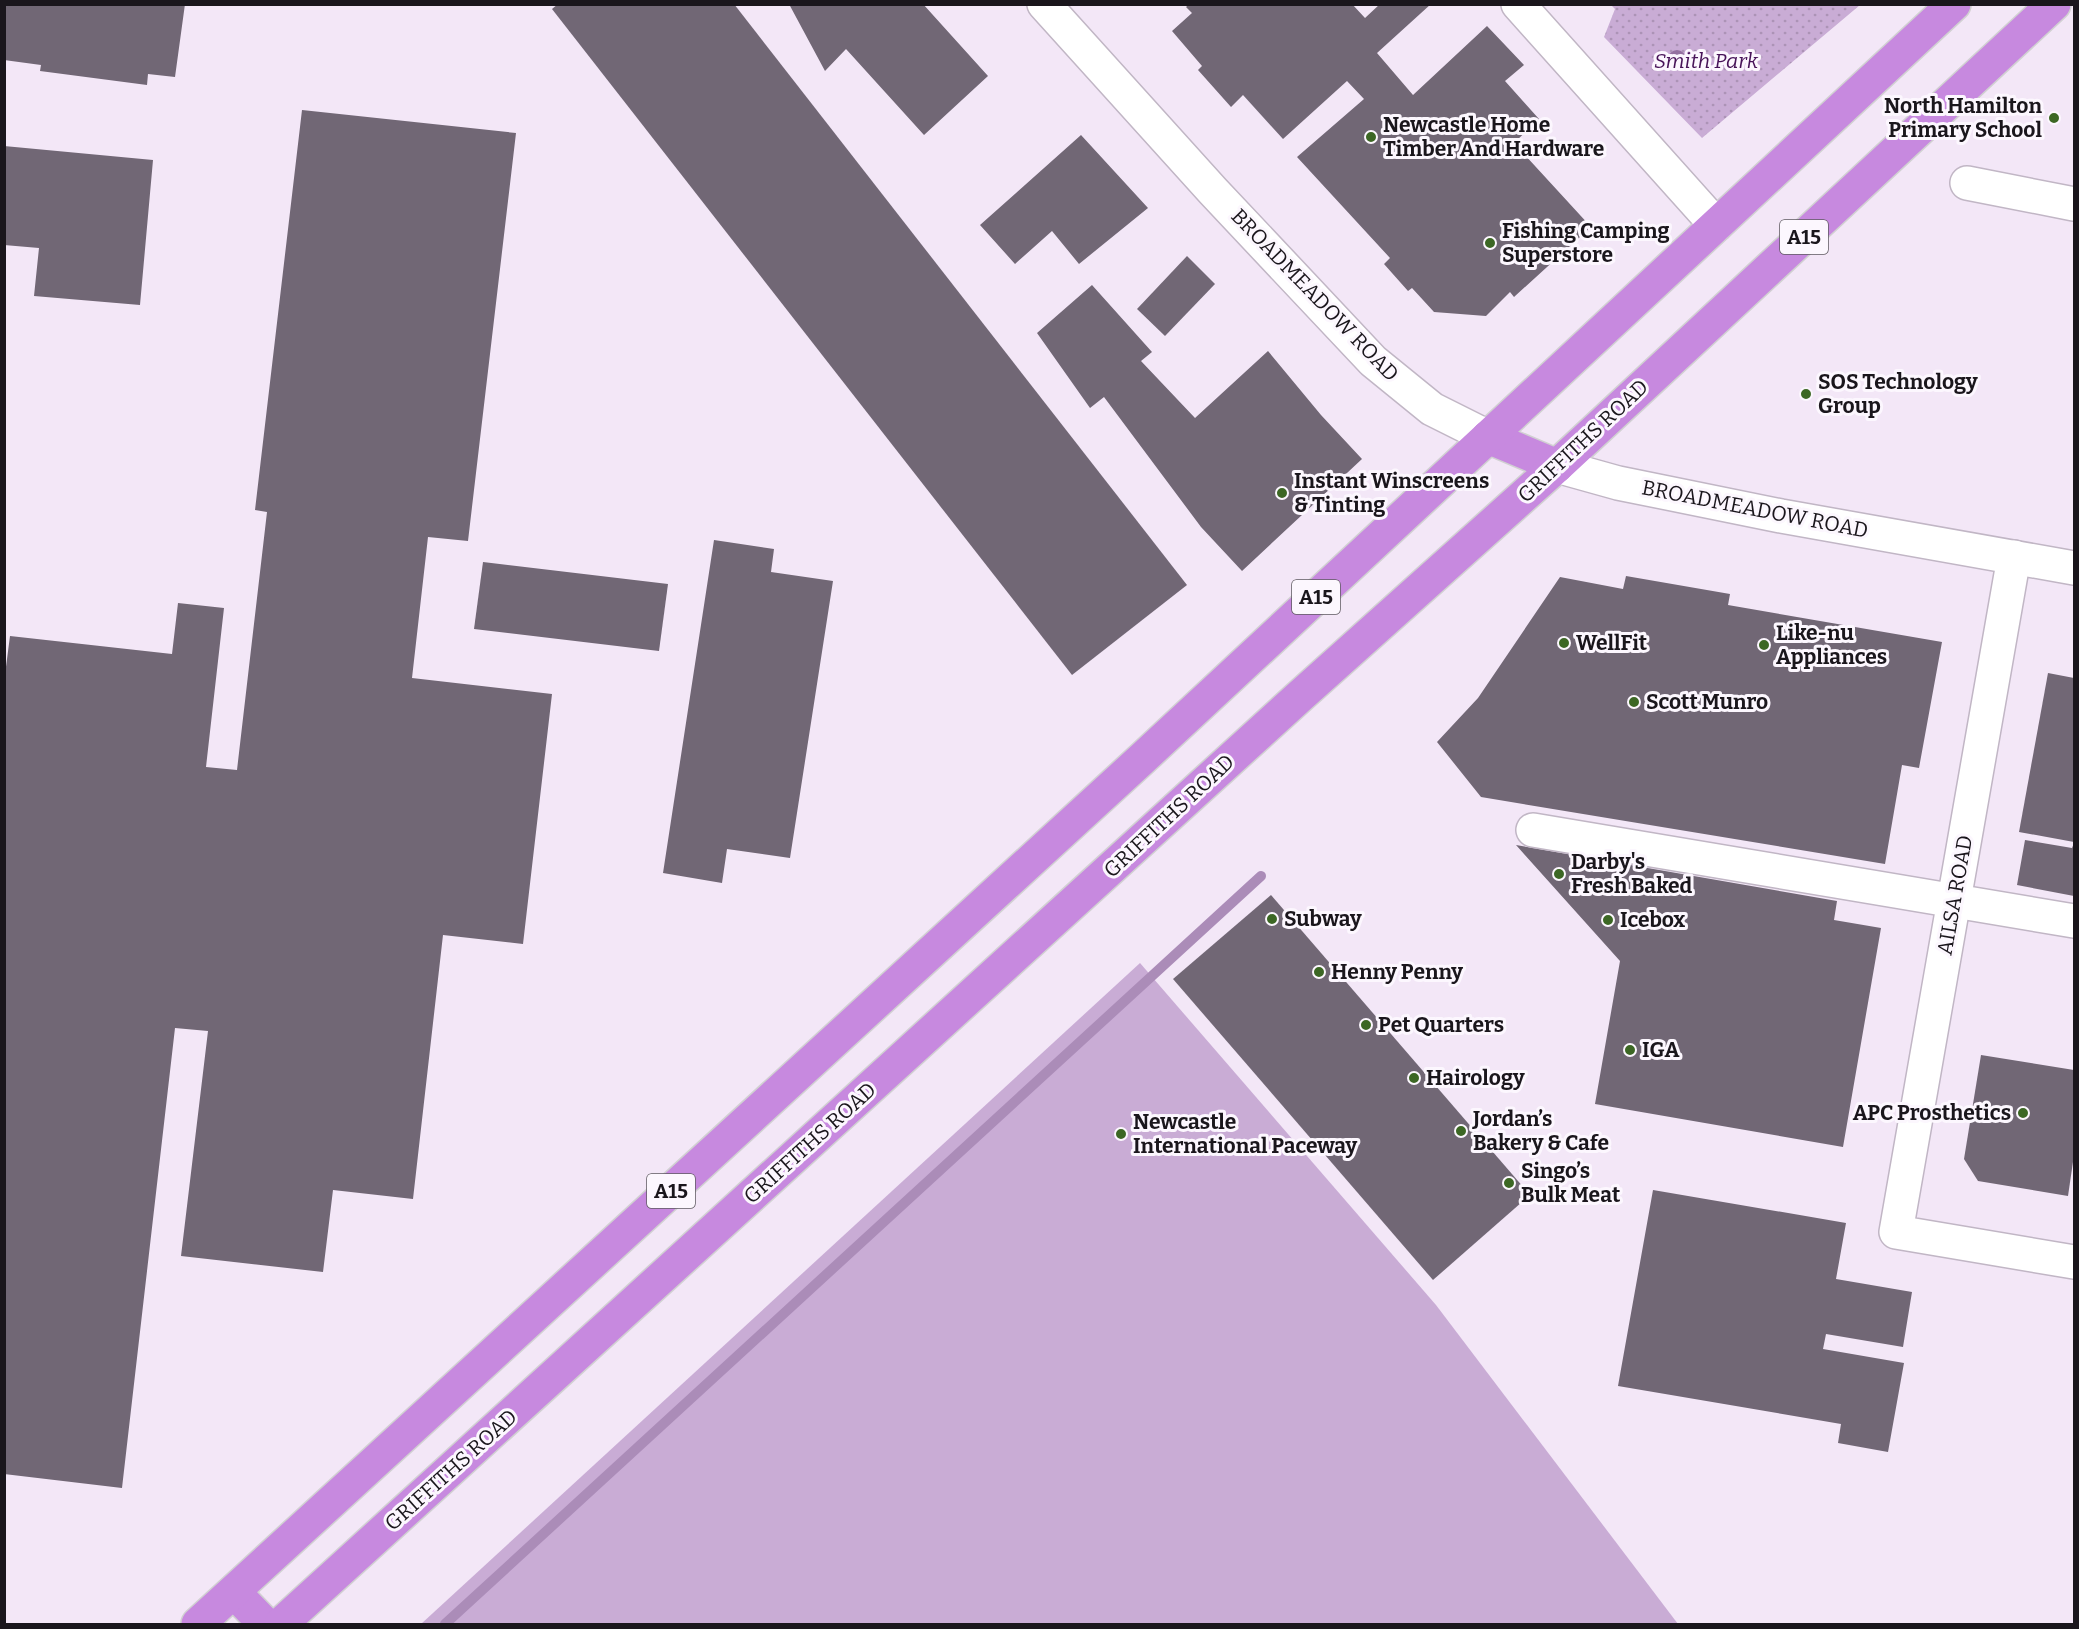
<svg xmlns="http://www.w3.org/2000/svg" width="2079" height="1629" viewBox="0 0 2079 1629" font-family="Bitter,serif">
	<defs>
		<pattern id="park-dots" width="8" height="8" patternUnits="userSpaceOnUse" patternTransform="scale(1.5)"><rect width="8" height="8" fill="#c9acd5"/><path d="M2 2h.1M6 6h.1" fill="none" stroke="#ac93b6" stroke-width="1.8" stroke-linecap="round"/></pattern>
	</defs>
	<rect width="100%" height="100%" fill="#f3e7f7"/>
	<polygon fill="url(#park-dots)" points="1611,5 1860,5 1702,138 1604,37 1615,9"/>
	<polygon fill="#c9acd5" points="1140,963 1436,1305 1678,1624 421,1624"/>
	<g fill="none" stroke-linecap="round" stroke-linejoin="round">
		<polyline stroke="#ab8cb8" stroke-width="10" points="445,1624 1261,876"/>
	</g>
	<g fill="#716775">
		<polygon points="4,4 185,4 175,77 148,74 147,85 40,71 41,65 4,60"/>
		<polygon points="558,4 734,4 1187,585 1072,675 552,9"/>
		<polygon points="789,4 923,4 988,76 924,135 846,49 825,71"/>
		<polygon points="1189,4 1352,4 1365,18 1380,4 1431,4 1377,53 1413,95 1487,26 1524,65 1505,81 1539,119 1514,143 1591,227 1514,297 1510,292 1486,316 1434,312 1412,288 1408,291 1384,264 1390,258 1297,157 1364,99 1347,81 1283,139 1243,95 1231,107 1198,70 1202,66 1172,31 1192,13 1186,7"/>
		<polygon points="302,110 516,133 468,541 428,537 412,678 552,694 523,944 443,935 413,1199 333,1190 323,1272 181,1256 208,1031 175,1028 122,1488 4,1474 4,682 10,636 172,654 178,603 224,608 206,767 237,770 267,512 255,510"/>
		<polygon points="1081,135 1148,208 1079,264 1052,231 1015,264 980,225"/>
		<polygon points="4,146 153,160 140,305 34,296 39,248 4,245"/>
		<polygon points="1187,256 1215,284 1165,336 1137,309"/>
		<polygon points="1092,285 1152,352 1141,361 1195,418 1268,351 1321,415 1362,459 1242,571 1201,527 1104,397 1090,408 1037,333"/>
		<polygon points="714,540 774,549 771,572 833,581 790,858 727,849 722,883 663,873"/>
		<polygon points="483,562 668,584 659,651 474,629"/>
		<polygon points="1626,576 1730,594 1728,605 1942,642 1919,768 1902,765 1885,864 1481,797 1437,742 1478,698 1560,577 1623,589"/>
		<polygon points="2048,673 2074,678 2074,842 2019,832"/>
		<polygon points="2025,840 2072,848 2074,843 2074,896 2017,885"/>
		<polygon points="1516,845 1837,901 1834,920 1881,928 1843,1147 1595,1104 1620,961"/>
		<polygon points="1271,895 1530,1195 1433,1280 1173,979"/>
		<polygon points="1981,1055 2074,1070 2074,1155 2068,1196 1978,1181 1964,1159"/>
		<polygon points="1653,1190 1846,1223 1836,1279 1912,1292 1903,1347 1826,1334 1823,1349 1904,1363 1888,1452 1838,1443 1841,1424 1618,1386"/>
	</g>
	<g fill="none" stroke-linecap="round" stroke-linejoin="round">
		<defs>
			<g id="minor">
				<polyline points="1044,4 1213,191 1373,361 1432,409 1488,437"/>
				<polyline points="1518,4 1716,225"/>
				<polyline points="1967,183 2074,204"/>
				<polyline points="1557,466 1618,483 1781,516 2074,568"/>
				<polyline points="2014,557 1896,1232 2074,1262"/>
				<polyline points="1533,830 2074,921"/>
			</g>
			<g id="highway">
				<polyline points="1488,437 1557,466"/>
				<polyline points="234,1592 265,1624"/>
				<polyline points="198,1624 1144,757 1954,4"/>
				<polyline points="281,1624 1299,697 1557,466 2054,4"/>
			</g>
		</defs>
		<use href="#minor" stroke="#c1b6c5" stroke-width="36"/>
		<use href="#highway" stroke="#d1d0d2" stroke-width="36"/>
		<use href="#minor" stroke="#fff" stroke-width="33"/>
		<use href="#highway" stroke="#c789df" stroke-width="33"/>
	</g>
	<circle fill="#9472a0" cx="1677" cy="59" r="9"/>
	<g fill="#3c6724" stroke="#fcf7fe" stroke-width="2">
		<circle cx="2054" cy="118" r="6"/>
		<circle cx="1371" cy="137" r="6"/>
		<circle cx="1490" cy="243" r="6"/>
		<circle cx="1806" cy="394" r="6"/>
		<circle cx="1282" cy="493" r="6"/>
		<circle cx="1564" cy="643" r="6"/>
		<circle cx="1764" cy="645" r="6"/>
		<circle cx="1634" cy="702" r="6"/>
		<circle cx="1559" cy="874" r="6"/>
		<circle cx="1272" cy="919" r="6"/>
		<circle cx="1608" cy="920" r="6"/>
		<circle cx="1319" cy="972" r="6"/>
		<circle cx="1366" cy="1025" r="6"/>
		<circle cx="1630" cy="1050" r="6"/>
		<circle cx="1414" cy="1078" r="6"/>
		<circle cx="2023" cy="1113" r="6"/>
		<circle cx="1461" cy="1131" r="6"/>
		<circle cx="1121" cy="1134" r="6"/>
		<circle cx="1509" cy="1183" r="6"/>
	</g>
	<g text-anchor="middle" stroke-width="6" stroke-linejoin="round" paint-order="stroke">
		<g fill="#fcf7fe" stroke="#5e5a60" stroke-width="1.5">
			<rect x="1780" y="220" width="48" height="34" rx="4.5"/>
			<rect x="1292" y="580" width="48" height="34" rx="4.5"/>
			<rect x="647" y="1174" width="48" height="34" rx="4.5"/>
		</g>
		<g font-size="20" font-weight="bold" fill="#1a161c">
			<text x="1804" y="244">A15</text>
			<text x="1316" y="604">A15</text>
			<text x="671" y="1198">A15</text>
		</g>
		<g font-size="21" font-style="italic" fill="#471358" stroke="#fcf7fe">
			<text x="1706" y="68">Smith Park</text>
		</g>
		<g font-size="21" font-weight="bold" fill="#1a161c" stroke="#fcf7fe" text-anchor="start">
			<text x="2042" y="113" text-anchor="end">North Hamilton<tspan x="2042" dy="24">Primary School</tspan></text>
			<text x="1383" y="132">Newcastle Home<tspan x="1383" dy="24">Timber And Hardware</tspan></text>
			<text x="1502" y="238">Fishing Camping<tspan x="1502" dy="24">Superstore</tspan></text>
			<text x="1818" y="389">SOS Technology<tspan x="1818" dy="24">Group</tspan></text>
			<text x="1294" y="488">Instant Winscreens<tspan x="1294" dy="24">&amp; Tinting</tspan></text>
			<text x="1776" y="640">Like-nu<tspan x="1776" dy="24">Appliances</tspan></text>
			<text x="1576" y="650">WellFit</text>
			<text x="1646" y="709">Scott Munro</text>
			<text x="1571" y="869">Darby's<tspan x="1571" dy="24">Fresh Baked</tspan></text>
			<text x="1284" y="926">Subway</text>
			<text x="1620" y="927">Icebox</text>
			<text x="1331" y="979">Henny Penny</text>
			<text x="1378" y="1032">Pet Quarters</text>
			<text x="1642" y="1057">IGA</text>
			<text x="1426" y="1085">Hairology</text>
			<text x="2011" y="1120" text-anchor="end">APC Prosthetics</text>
			<text x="1473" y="1126">Jordan’s<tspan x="1473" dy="24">Bakery &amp; Cafe</tspan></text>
			<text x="1133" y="1129">Newcastle<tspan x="1133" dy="24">International Paceway</tspan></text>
			<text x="1521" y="1178">Singo’s<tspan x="1521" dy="24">Bulk Meat</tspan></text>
		</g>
		<g font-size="21" fill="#1a161c" stroke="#fcf7fe">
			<text transform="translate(1315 295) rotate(46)" y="7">BROADMEADOW ROAD</text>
			<text transform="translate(1583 441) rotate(-43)" y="7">GRIFFITHS ROAD</text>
			<text transform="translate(1755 509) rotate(11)" y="7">BROADMEADOW ROAD</text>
			<text transform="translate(1169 816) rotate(-43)" y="7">GRIFFITHS ROAD</text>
			<text transform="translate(1955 895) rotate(-80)" y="7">AILSA ROAD</text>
			<text transform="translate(810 1143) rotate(-42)" y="7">GRIFFITHS ROAD</text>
			<text transform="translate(451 1470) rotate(-42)" y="7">GRIFFITHS ROAD</text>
		</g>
	</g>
	<rect width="2079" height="1629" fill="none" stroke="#1a161c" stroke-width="12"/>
</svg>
